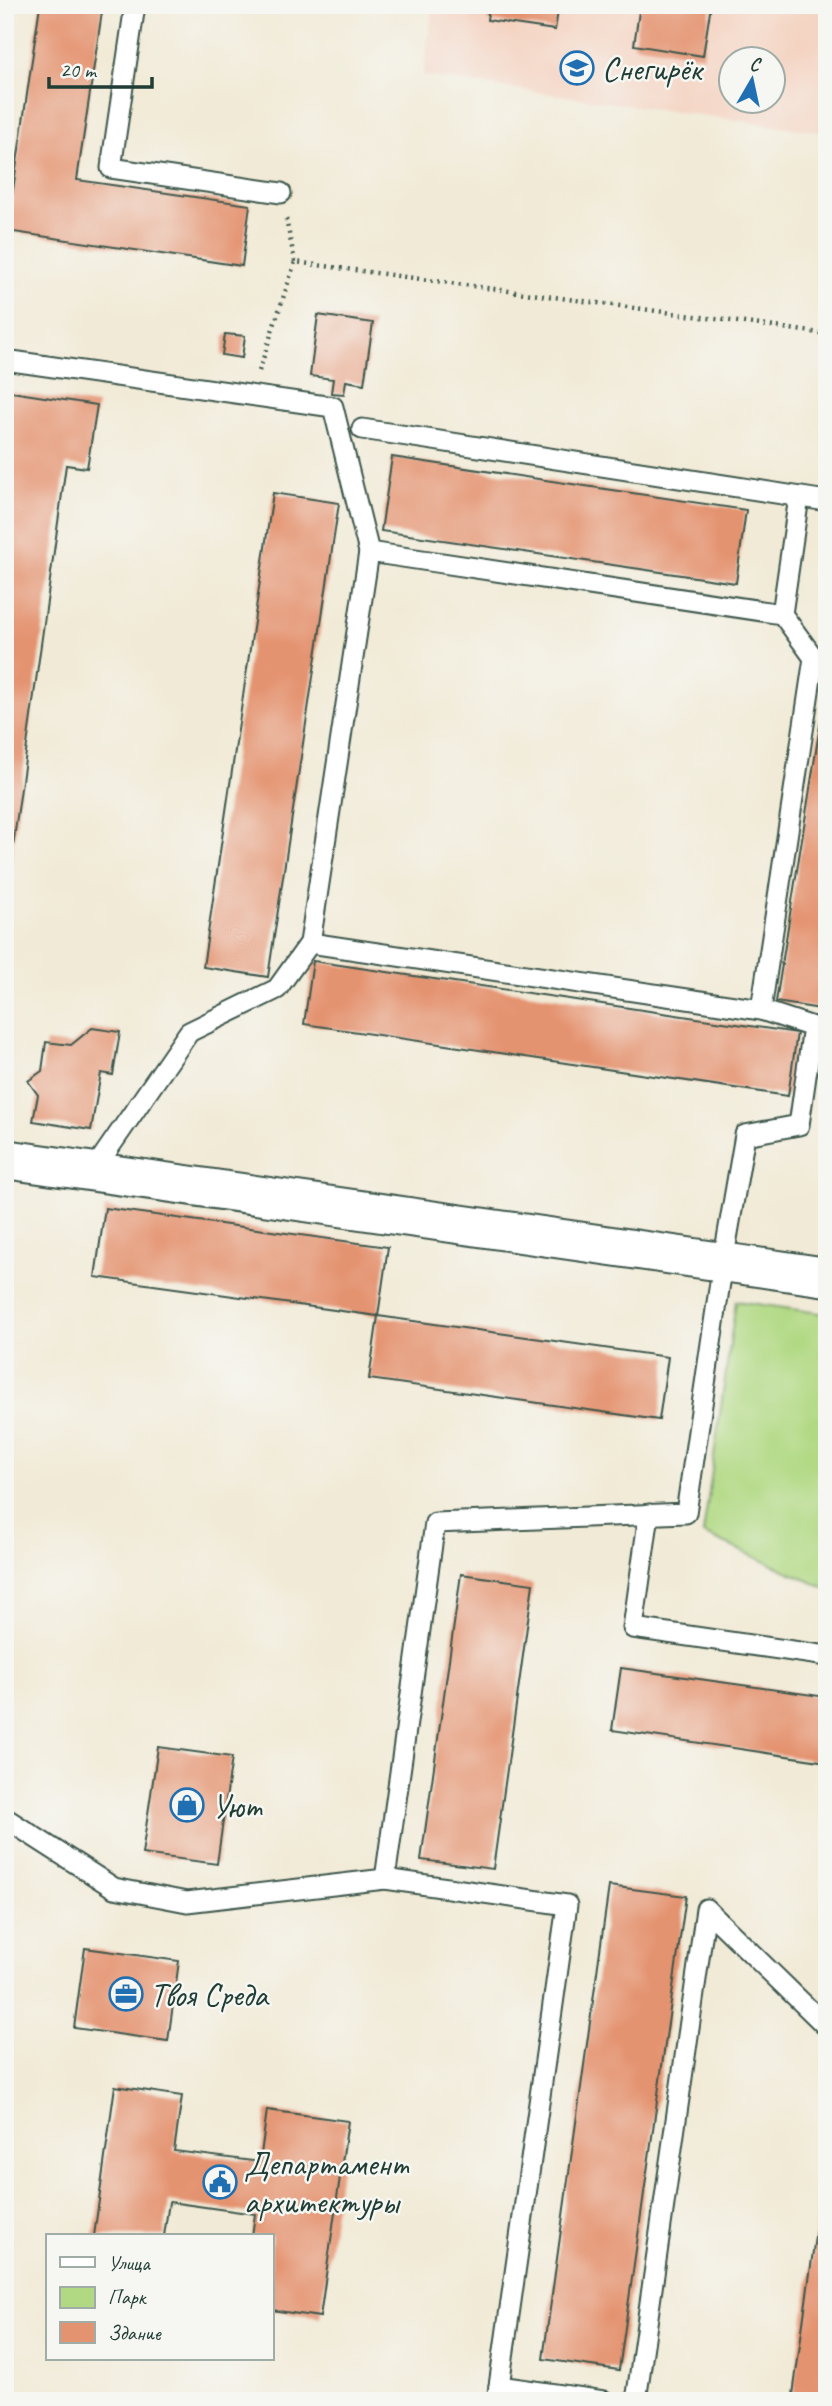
<svg xmlns="http://www.w3.org/2000/svg" width="832" height="2406" viewBox="0 0 832 2406" font-family="Caveat,sans-serif">
	<rect width="100%" height="100%" fill="#f6f6f2"/>
	<filter id="ink" filterUnits="userSpaceOnUse"><feTurbulence type="fractalNoise" baseFrequency=".0143" numOctaves="2"/><feDisplacementMap in="SourceGraphic" scale="14" xChannelSelector="R" yChannelSelector="G"/><feConvolveMatrix kernelMatrix="1 2 1 2 8 2 1 2 1" color-interpolation-filters="sRGB"/></filter>
	<filter id="wash" filterUnits="userSpaceOnUse"><feTurbulence type="fractalNoise" baseFrequency=".00686" numOctaves="4" result="noise"/><feDisplacementMap in="SourceGraphic" scale="28" xChannelSelector="R" yChannelSelector="G"/><feGaussianBlur stdDeviation="1.57" result="paint"/><feColorMatrix in="noise" values="0 0 0 0 0 0 0 0 0 0 0 0 0 0 0 0 0 1.4 0 .05"/><feComposite in="paint" operator="in"/></filter>
	<g filter="url(#wash)">
		<rect width="100%" height="100%" fill="#f1ead6"/>
		<path fill="#f4d3c1" fill-rule="evenodd" d="M433,5H827V133L423,76ZM730,60H772V102H730Z"/>
		<polygon fill="#b1d983" stroke="#688b5c" stroke-width="2" points="736,1301 827,1314 827,1589 703,1534"/>
		<g id="blocks">
			<g fill="#e49370">
				<polygon points="40,5 103,5 77,180 250,205 242,266 7,231"/>
				<polygon points="489,5 559,5 555,30 487,20"/>
				<polygon points="640,5 711,5 703,56 634,45"/>
				<polygon points="318,315 373,323 364,384 346,381 344,394 331,393 333,379 310,376"/>
				<polygon points="225,334 245,336 242,358 222,355"/>
				<polygon points="5,391 97,405 87,468 66,465 7,889"/>
				<polygon points="392,457 746,510 736,583 381,531"/>
				<polygon points="273,493 339,503 268,977 203,967"/>
				<polygon points="823,707 827,708 827,1010 776,1002"/>
				<polygon points="313,961 797,1033 788,1096 304,1024"/>
				<polygon points="92,1028 120,1032 113,1075 101,1073 91,1130 33,1121 38,1095 28,1081 42,1071 46,1042 71,1045"/>
				<polygon points="105,1208 388,1247 378,1316 95,1277"/>
				<polygon points="378,1316 668,1357 659,1420 369,1379"/>
				<polygon points="461,1574 533,1584 493,1869 421,1860"/>
				<polygon points="621,1668 827,1697 827,1762 612,1730"/>
				<polygon points="158,1747 232,1757 217,1864 142,1854"/>
				<polygon points="609,1886 686,1896 619,2370 543,2359"/>
				<polygon points="85,1948 179,1961 168,2041 74,2028"/>
				<polygon points="115,2086 182,2096 174,2151 260,2162 267,2110 348,2121 320,2317 271,2310 271,2236 252,2236 255,2214 169,2202 164,2236 94,2236"/>
				<polygon points="825,2165 827,2165 827,2399 793,2395"/>
			</g>
		</g>
	</g>
	<g filter="url(#ink)">
		<use href="#blocks" fill-opacity="0" stroke="#3e574c" stroke-width="2"/>
		<g fill="none" stroke-linecap="round" stroke-linejoin="round">
			<defs>
				<g id="service">
					<polyline points="135,5 111,168 281,193"/>
					<polyline points="5,360 333,407 369,552 310,943 277,989 189,1032 93,1171"/>
					<polyline points="362,429 827,501"/>
					<polyline points="369,552 782,614 799,497"/>
					<polyline points="310,943 761,1010"/>
					<polyline points="649,1514 633,1628 827,1656"/>
					<polyline points="5,1818 114,1888 187,1902 385,1879"/>
					<polyline points="499,2386 567,1905 385,1879 435,1523 686,1513 723,1262 745,1135 799,1125 813,1027 761,1010 814,658 782,614"/>
					<polyline points="497,2401 499,2386 604,2401"/>
					<polyline points="636,2401 706,1909 827,2027"/>
				</g>
				<polyline id="minor" points="5,1159 827,1277"/>
			</defs>
			<use href="#service" stroke="#3e574c" stroke-width="23"/>
			<use href="#minor" stroke="#3e574c" stroke-width="42"/>
			<g stroke="#3e574c" stroke-width="4.5" stroke-dasharray="2 5" stroke-linecap="butt">
				<polyline points="286,219 295,262"/>
				<polyline points="259,371 295,262 827,334"/>
			</g>
			<use href="#service" stroke="#fff" stroke-width="19"/>
			<use href="#minor" stroke="#fff" stroke-width="38"/>
		</g>
	</g>
	<defs>
		<symbol id="school-ring" viewBox="-11 -11 22 22"><circle r="9.5" fill="#f6f6f2" stroke="#1f6fb2" stroke-width="1.5"/><path d="M0-5L7-2L0 1L-7-2ZM-4 1L0 2.5L4 1V4Q0 6-4 4Z" fill="#1f6fb2"/></symbol>
		<symbol id="shop-ring" viewBox="-11 -11 22 22"><circle r="9.5" fill="#f6f6f2" stroke="#1f6fb2" stroke-width="1.5"/><path d="M-5-2.5h2.3a2.7 3.5 0 0 1 5.4 0H5L5.5 6h-11ZM-1.5-2.5h3a1.5 2.3 0 0 0-3 0Z" fill="#1f6fb2"/></symbol>
		<symbol id="office-ring" viewBox="-11 -11 22 22"><circle r="9.5" fill="#f6f6f2" stroke="#1f6fb2" stroke-width="1.5"/><path d="M-6-3h4V-5.5h4V-3h4V5H-6ZM-1-4.5V-3h2v-1.5ZM-6 0V1H6V0Z" fill="#1f6fb2"/></symbol>
		<symbol id="civic-ring" viewBox="-11 -11 22 22"><circle r="9.5" fill="#f6f6f2" stroke="#1f6fb2" stroke-width="1.5"/><path d="M-.6-6.5H3V-4.5H.6V-3L4-1V1h2V6H-6V1h2V-1L-.6-3ZM-1.2 2.5V6h2.4V2.5Z" fill="#1f6fb2"/></symbol>
	</defs>
	<g fill-rule="evenodd">
		<use href="#school-ring" x="558" y="49" width="38" height="38"/>
		<use href="#shop-ring" x="168" y="1786" width="38" height="38"/>
		<use href="#office-ring" x="107" y="1975" width="38" height="38"/>
		<use href="#civic-ring" x="201" y="2163" width="38" height="38"/>
	</g>
	<g text-anchor="middle" stroke-width="5" stroke-linejoin="round" paint-order="stroke">
		<g font-size="33" fill="#1f3d34" stroke="#f6f6f2" text-anchor="start">
			<text x="602" y="80">Снегирёк</text>
			<text x="212" y="1817">Уют</text>
			<text x="150" y="2006">Твоя Среда</text>
			<text x="244" y="2175">Департамент<tspan x="244" dy="38">архитектуры</tspan></text>
		</g>
	</g>
	<rect width="832" height="2406" fill="none" stroke="#f6f6f2" stroke-width="28"/>
	<rect x="46" y="2234" width="228" height="126" fill="#f6f6f2" stroke="#a0aca6" stroke-width="2"/>
	<rect x="60" y="2257" width="35" height="10" fill="#ffffff" stroke="#a0aca6" stroke-width="2"/>
	<text x="108" y="2270" font-size="21" fill="#1f3d34">Улица</text>
	<rect x="60" y="2287" width="35" height="21" fill="#b1d983" stroke="#a0aca6" stroke-width="2"/>
	<text x="108" y="2304" font-size="21" fill="#1f3d34">Парк</text>
	<rect x="60" y="2322" width="35" height="21" fill="#e49370" stroke="#a0aca6" stroke-width="2"/>
	<text x="108" y="2340" font-size="21" fill="#1f3d34">Здание</text>
	<g transform="translate(752 80) rotate(9)"><circle r="33" fill="#f6f6f2" stroke="#a0aca6" stroke-width="2"/>
	<path d="M0-5L12 26L0 18L-12 26Z" fill="#1f6fb2"/>
	<text y="-10" font-size="19" font-weight="bold" text-anchor="middle" fill="#1f3d34">С</text>
	</g>
	<path d="M49 77v10h103v-10" fill="none" stroke="#1f3d34" stroke-width="3.5"/>
	<text x="60" y="77" font-size="21" fill="#1f3d34" stroke="#f6f6f2" stroke-width="5" paint-order="stroke">20 m</text>
</svg>
